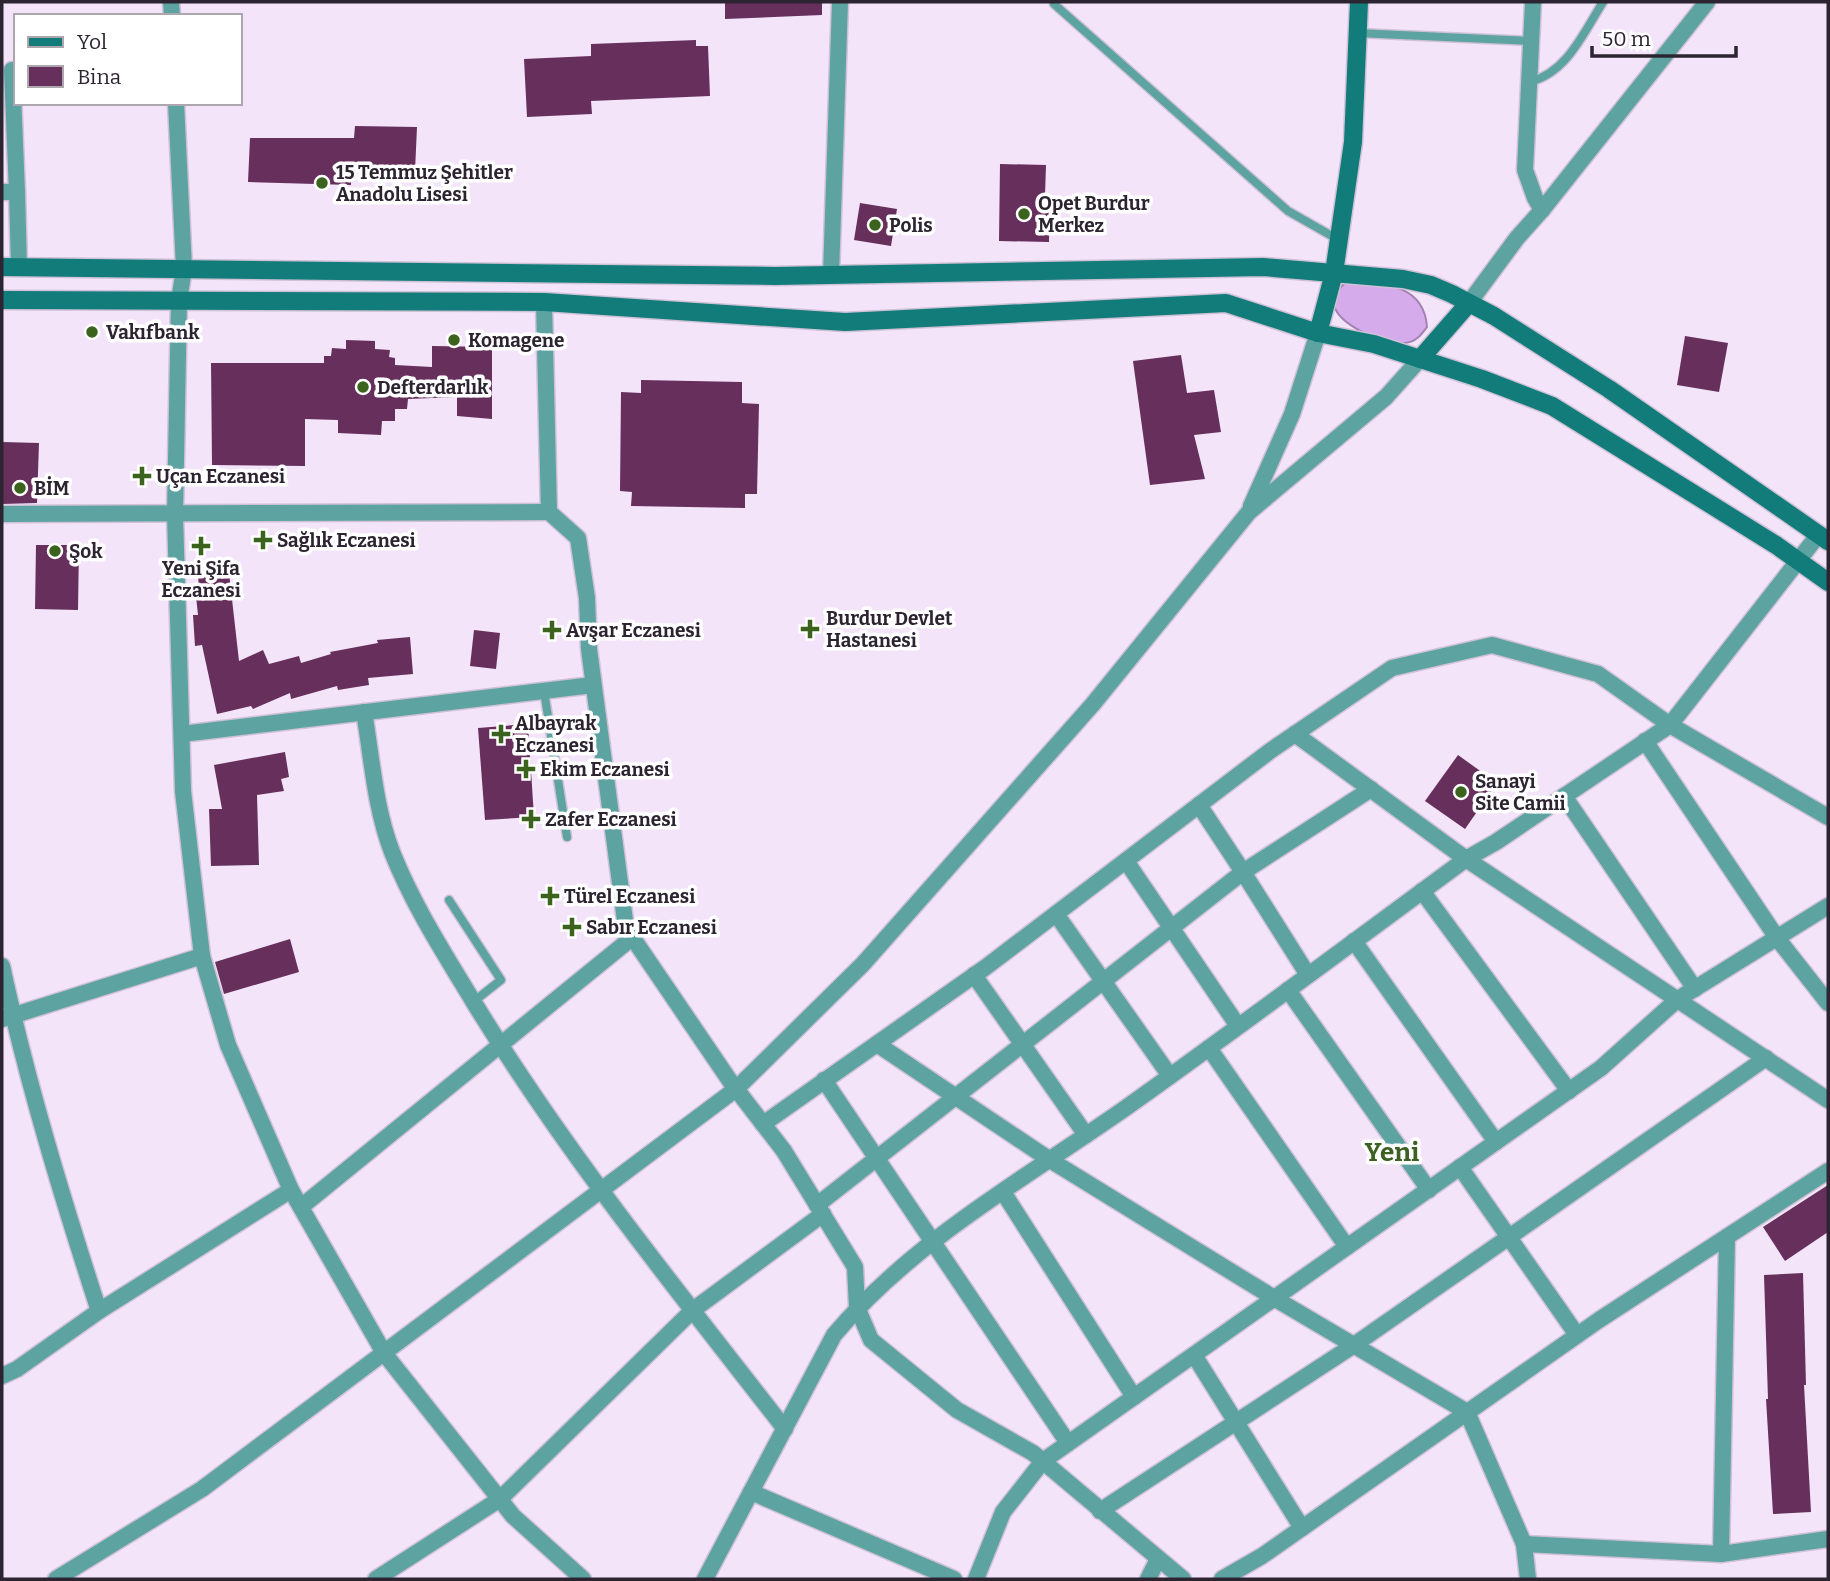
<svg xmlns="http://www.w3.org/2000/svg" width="1830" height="1581" viewBox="0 0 1830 1581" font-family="Bitter,serif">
	<rect width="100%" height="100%" fill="#f3e4fa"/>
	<path fill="#d6abeb" stroke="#a382b3" stroke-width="2" d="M1347,281C1381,283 1424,283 1427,327C1421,335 1416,342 1405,343C1385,345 1339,326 1334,305C1333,301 1334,297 1334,294Z"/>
	<g fill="#662f5c">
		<polygon points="725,2 822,2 822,15 725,19"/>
		<polygon points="696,40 696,46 708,46 710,96 591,101 592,114 527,117 524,59 591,56 591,44"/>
		<polygon points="355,126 417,127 415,171 351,170 351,185 248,182 250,138 354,138"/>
		<polygon points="1000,164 1046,165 1045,195 1050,195 1049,242 999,241"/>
		<polygon points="860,203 897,209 891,246 854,240"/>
		<polygon points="1685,336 1728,343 1719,392 1677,385"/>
		<polygon points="346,340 375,341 375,349 390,350 389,357 395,358 395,365 432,367 432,346 492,347 492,419 457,416 457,397 408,399 407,409 395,409 395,421 382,421 381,435 338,433 338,420 305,419 305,466 212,465 211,363 324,363 324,356 331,356 332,348 346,349"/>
		<polygon points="1181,355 1187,393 1214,390 1221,432 1194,435 1205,479 1150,485 1133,361"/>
		<polygon points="641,380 742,382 742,403 759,404 757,494 745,494 745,508 631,506 632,492 620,491 621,392 641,393"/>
		<polygon points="2,442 39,443 37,503 2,504"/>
		<polygon points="36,545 79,545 78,610 35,609"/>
		<polygon points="228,564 239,661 263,650 269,664 299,656 301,663 331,654 330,652 378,643 377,640 410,637 413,674 368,678 369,685 338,690 337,686 291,699 290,693 253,709 251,706 217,714 202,645 195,646 193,615 198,615 195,587 199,586 197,567"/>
		<polygon points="474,630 500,633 496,669 470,666"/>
		<polygon points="528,724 534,817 485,820 478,728"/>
		<polygon points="285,752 289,777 281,779 284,791 257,795 259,865 211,866 209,809 222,809 214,765"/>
		<polygon points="1458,755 1497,783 1465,829 1425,801"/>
		<polygon points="290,939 299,972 224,994 215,962"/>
		<polygon points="1828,1185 1828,1232 1785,1261 1763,1227"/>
		<polygon points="1803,1273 1806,1385 1804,1385 1811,1512 1773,1514 1766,1399 1768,1399 1764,1275"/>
	</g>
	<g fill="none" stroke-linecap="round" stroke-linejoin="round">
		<defs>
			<g id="lane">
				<polyline points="1054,4 1288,211 1339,240"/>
				<polyline points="1357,33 1531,41"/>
				<path d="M1529,82C1567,73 1584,32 1603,2"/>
				<polyline points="544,691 567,837"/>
				<polyline points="449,900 501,980 473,1002"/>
			</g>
			<g id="street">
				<polyline points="171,2 172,16"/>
				<polyline points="1533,2 1525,170 1535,198 1542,210"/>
				<polyline points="12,70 17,192"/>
				<polyline points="176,103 184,268 179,301 175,514 183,791 202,956 228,1045 291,1190 384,1353 513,1516 583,1579"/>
				<polyline points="2,192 17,192 19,267"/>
				<polyline points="831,275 840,2"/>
				<polyline points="544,302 549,512 578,538 587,598 589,649 626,928 730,1081 784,1151 855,1267 857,1307 871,1340 957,1410 1033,1453 1183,1579"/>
				<polyline points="1469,303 1517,238 1542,210 1707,2"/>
				<polyline points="1251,506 1292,414 1318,333"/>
				<polyline points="2,514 549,512"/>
				<path d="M364,712C372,759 375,808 392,852C413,905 444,953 473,1001C565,1152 677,1290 785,1429"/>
				<polyline points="182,734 593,685"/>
				<polyline points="1295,734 1466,859 1828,1100"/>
				<polyline points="1645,741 1777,938 1828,1003"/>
				<polyline points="1564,796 1695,989"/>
				<polyline points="1126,861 1238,1026"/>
				<polyline points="1422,891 1569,1091"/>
				<polyline points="1056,914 1170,1076"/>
				<polyline points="1354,941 1496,1142"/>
				<path d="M2,966C27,1082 62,1197 99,1311"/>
				<polyline points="974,975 1086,1135"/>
				<polyline points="1308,975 1243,872 1371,789"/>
				<polyline points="1288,990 1429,1190"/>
				<polyline points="2,1019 202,956"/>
				<polyline points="877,1044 1050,1160 1274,1298 1467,1412 1524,1544 1528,1579"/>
				<polyline points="1209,1048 1347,1247"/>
				<polyline points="824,1080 1068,1443"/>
				<polyline points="763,1124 986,967 1270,751 1392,668 1492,645 1598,674 1670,725 1828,817"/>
				<polyline points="1460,1167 1577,1335"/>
				<polyline points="1003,1192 1134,1397"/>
				<polyline points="817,1205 1243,872 1199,805"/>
				<polyline points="301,1207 633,937"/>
				<polyline points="1727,1237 1721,1554 1828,1539"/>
				<polyline points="1194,1355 1302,1528"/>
				<polyline points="2,1376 17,1369 99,1311 291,1190"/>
				<polyline points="751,1492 954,1579"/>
				<polyline points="1100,1511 1354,1345 1766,1058"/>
				<polyline points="1524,1544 1721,1554"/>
				<polyline points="56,1579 202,1489 736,1089 863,964 1093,704 1249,512 1386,397 1420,359"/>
				<polyline points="376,1579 500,1499 693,1310 823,1214"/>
				<path d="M705,1579L834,1335C914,1240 1026,1178 1127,1107C1241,1026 1353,942 1466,859L1496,842L1670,725L1819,534"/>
				<polyline points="976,1579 1003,1512 1043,1461 1601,1068 1678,999 1828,906"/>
				<polyline points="1148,1579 1158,1559"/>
				<polyline points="1222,1579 1262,1556 1599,1320 1828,1171"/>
			</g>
			<g id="secondary">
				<polyline points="2,267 775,276 1263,267 1403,279 1431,285 1452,294 1494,316 1609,389 1828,541"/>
				<polyline points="2,300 544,302 845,322 1226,303 1318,333 1374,344 1482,379 1552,406 1776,545 1828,582"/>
				<polyline points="1318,333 1334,273 1353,142 1359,2"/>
				<polyline points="1420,359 1469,303"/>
			</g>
		</defs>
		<use href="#lane" stroke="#cfc1d6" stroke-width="11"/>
		<use href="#street" stroke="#cfc1d6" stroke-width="19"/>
		<use href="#secondary" stroke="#cfc1d6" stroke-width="21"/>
		<use href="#lane" stroke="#5ca3a2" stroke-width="8"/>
		<use href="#street" stroke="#5ca3a2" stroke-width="16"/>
		<use href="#secondary" stroke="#127c7b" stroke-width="18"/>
	</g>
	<g fill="#3b631e" stroke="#fff" stroke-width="2.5">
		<circle cx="322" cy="183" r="7"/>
		<circle cx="1024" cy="214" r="7"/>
		<circle cx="875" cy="225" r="7"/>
		<circle cx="92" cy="332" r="7"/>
		<circle cx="454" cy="340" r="7"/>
		<circle cx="363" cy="387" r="7"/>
		<path d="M138.5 465.5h7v7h7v7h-7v7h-7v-7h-7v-7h7z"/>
		<circle cx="20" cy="488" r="7"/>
		<path d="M259.5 529.5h7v7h7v7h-7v7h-7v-7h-7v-7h7z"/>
		<path d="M197.5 535.5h7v7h7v7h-7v7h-7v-7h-7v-7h7z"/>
		<circle cx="55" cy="551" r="7"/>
		<path d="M806.5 618.5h7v7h7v7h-7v7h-7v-7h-7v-7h7z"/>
		<path d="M548.5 619.5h7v7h7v7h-7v7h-7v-7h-7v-7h7z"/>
		<path d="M497.5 723.5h7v7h7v7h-7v7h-7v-7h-7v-7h7z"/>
		<path d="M522.5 758.5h7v7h7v7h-7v7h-7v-7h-7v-7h7z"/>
		<circle cx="1461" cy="792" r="7"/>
		<path d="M527.5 808.5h7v7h7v7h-7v7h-7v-7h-7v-7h7z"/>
		<path d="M546.5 885.5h7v7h7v7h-7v7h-7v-7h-7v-7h7z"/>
		<path d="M568.5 916.5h7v7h7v7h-7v7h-7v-7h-7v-7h7z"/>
	</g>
	<g text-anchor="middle" stroke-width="7" stroke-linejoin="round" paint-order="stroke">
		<g font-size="19" font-weight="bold" fill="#2d2431" stroke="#fff" text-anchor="start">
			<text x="336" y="179">15 Temmuz Şehitler<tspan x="336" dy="22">Anadolu Lisesi</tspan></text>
			<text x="1038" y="210">Opet Burdur<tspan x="1038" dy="22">Merkez</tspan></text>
			<text x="889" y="232">Polis</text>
			<text x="106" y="339">Vakıfbank</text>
			<text x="468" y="347">Komagene</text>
			<text x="377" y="394">Defterdarlık</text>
			<text x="156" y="483">Uçan Eczanesi</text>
			<text x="34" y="495">BİM</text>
			<text x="277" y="547">Sağlık Eczanesi</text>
			<text x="69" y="558">Şok</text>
			<text x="201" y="575" text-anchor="middle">Yeni Şifa<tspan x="201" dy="22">Eczanesi</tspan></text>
			<text x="826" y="625">Burdur Devlet<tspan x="826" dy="22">Hastanesi</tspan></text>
			<text x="566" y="637">Avşar Eczanesi</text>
			<text x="515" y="730">Albayrak<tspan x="515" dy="22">Eczanesi</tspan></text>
			<text x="540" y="776">Ekim Eczanesi</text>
			<text x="1475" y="788">Sanayi<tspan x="1475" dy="22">Site Camii</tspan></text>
			<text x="545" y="826">Zafer Eczanesi</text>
			<text x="564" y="903">Türel Eczanesi</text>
			<text x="586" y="934">Sabır Eczanesi</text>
		</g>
		<g font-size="26" font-weight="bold" fill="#3c6123" stroke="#fff">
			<text x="1392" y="1161">Yeni</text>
		</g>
	</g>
	<rect width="1830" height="1581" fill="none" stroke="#2d2431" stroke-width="7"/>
	<rect x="14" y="14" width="228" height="91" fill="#ffffff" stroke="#aba7ad" stroke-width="2"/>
	<rect x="28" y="37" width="35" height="10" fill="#127c7b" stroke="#aba7ad" stroke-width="2"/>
	<text x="77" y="49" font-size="21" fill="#2d2431">Yol</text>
	<rect x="28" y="66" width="35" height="21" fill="#662f5c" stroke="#aba7ad" stroke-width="2"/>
	<text x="77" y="84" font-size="21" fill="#2d2431">Bina</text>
	<path d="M1592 46v10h144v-10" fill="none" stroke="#2d2431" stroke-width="3.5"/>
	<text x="1602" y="46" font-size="21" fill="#2d2431" stroke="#ffffff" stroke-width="5" paint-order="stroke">50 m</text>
</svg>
